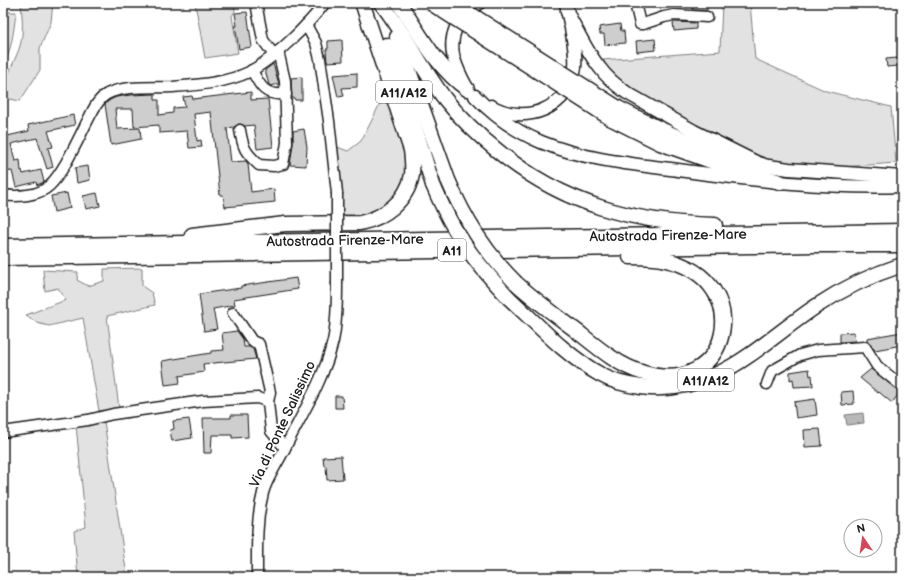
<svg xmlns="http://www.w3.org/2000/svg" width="905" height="580" viewBox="0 0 905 580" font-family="'Balsamiq Sans',sans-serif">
	<rect width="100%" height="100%" fill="#fff"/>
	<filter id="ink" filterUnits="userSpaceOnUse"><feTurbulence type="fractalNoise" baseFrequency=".025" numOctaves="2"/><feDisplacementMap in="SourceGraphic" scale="8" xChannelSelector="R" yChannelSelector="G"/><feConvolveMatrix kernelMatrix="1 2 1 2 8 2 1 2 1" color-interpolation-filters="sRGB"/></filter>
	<g filter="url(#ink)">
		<g fill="#e2e2e2" stroke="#7f7f7f">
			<path d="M21,3H53L51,22L40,48V70L20,101L5,98C0,85 16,60 20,46C24,32 22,17 21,3Z"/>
			<polygon points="195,3 234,3 235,11 232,16 238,53 205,58"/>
			<polygon points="722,3 750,3 755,59 826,91 891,107 896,163 828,168 782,163 758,157 729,144 629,89 611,75 602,60 720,51"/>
			<path d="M3,12H16C14,32 11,50 3,69Z"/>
			<polygon points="382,85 407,162 406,178 398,196 383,208 358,215 342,215 337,147 348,151 361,141 372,120 380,103"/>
			<polygon points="142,268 142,286 152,293 155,305 107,316 119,408 99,411 83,318 49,326 37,323 26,315 66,300 58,288 45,291 43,270 78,272 77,280 88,286 104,281 104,269"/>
			<polygon points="104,421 127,577 78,577 74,531 86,527 76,425"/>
		</g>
		<polygon fill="#b8b8b8" stroke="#7a7a7a" points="863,413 864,423 847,425 845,415"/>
		<g fill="#cecece" stroke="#1c1c1c">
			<polygon points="692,3 707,3 707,10 693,10"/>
			<polygon points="247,12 252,47 239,49 235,26 237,26 235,13"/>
			<polygon points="673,22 696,23 696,29 674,31"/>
			<polygon points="620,24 621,31 624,31 625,43 605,45 604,34 600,34 599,27"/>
			<polygon points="655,39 656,50 637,52 636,41"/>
			<polygon points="342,40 343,61 327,62 326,49 328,49 328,41"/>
			<polygon points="897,58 898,66 887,67 886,59"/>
			<polygon points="273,64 279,84 271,86 269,85 265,70"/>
			<polygon points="357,73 357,87 342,88 344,96 338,97 333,75"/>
			<polygon points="302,77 302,100 295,100 294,98 292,98 291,78"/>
			<polygon points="251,92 251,100 268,99 273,147 257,149 254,125 245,126 239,124 234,127 227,128 231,162 246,161 248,164 251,192 274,189 275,202 225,207 223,195 220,195 211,112 194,114 197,141 201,140 202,147 189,148 187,131 159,133 159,125 134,127 133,109 115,109 117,129 140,128 141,139 111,145 105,104 110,100 116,97 131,95 155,94 155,100 159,100 159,115 173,113 173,108 185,107 183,97 192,96 193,99"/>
			<polygon points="73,115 75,125 48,131 53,147 48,148 53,167 47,169 37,138 11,144 15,161 20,160 21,171 22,170 23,174 41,170 44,182 37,185 36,182 16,187 12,171 3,172 3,162 6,162 3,147 3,137 29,131 28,125"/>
			<polygon points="304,129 307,147 306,166 290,165 293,144 293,131"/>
			<polygon points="88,166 90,180 77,183 75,168"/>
			<polygon points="67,193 70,208 54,212 51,196"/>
			<polygon points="97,193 100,206 86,209 83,196"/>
			<polygon points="296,278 298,289 234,299 235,305 213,309 217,329 204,331 199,294 241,288 241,286"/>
			<polygon points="237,331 243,339 244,347 249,347 253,349 256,359 203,364 204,372 179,376 180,383 165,385 162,361 211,353 211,351 224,350 222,333"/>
			<polygon points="854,332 855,341 840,342 840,333"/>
			<polygon points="902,332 902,345 875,350 867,341 867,338"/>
			<polygon points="809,369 810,376 812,375 813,386 794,387 793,379 790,380 790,372"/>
			<polygon points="871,369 900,392 892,403 879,392 878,393 860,378"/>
			<polygon points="853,391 854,404 842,405 841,392"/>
			<polygon points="335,396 342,396 343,408 335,408"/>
			<polygon points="815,399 817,415 796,418 794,402"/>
			<polygon points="231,415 247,415 248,437 232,438 232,435 212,435 211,453 204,453 203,418 231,418"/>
			<polygon points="189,419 192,438 172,441 170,430 174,429 173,421"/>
			<polygon points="820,429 822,446 805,447 804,430"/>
			<polygon points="341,456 343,479 327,480 326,466 324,466 323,457"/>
		</g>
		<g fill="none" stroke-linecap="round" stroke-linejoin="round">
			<defs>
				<g id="minor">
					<polyline points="256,3 263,40 274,55"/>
					<polyline points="635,3 640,24 643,24 664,17 674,15 707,17"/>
					<polyline points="306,25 316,43 320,59 329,121 337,193"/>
					<path d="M252,70C260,87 265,96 286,94"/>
					<path d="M240,130C243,148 245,152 259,165L274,166L283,164L287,143L285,81L278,51"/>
					<path d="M3,195C17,197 39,196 49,186C64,172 79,137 89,118C93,110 98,99 107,94C125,85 153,88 173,87C198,85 226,83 249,72C274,59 308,25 325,3"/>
					<polyline points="233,313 252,341 259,344 270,392 268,402"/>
					<polyline points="767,384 772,371 800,355 818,350 865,347 877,366 902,386"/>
					<polyline points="3,432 88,420 113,414 203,401 258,398 268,402 271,431 285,448"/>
					<path d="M257,577C257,549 256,520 263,493C266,480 277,464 283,452C300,417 324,380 333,341C337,323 337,303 337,284"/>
				</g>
				<g id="major">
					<path d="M567,12C578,31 586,51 600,68C607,78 617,86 627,93L694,131L762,165L789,169L902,177"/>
					<path d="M467,88C462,79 457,69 454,59C448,37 458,13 479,3"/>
					<path d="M475,96C494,116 515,131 541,142C585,160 632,164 678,170C752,180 827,189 902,186"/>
					<path d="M491,106C525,126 571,108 575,67C577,48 569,22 566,3"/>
				</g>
				<g id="highway">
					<path d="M381,3C405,33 421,68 445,99C461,119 479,136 499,152C563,204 633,223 715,225"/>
					<path d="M399,3C419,33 437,68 467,89"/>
					<polyline points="397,37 448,180"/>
					<polyline points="386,45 401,83 433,185"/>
					<path d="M618,108C664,132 711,154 762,165"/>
					<polyline points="612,119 660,143 719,164 780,182"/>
					<path d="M192,235L285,224L360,223C384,218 407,201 412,175C413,166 412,158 411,150L363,5"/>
					<polyline points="3,246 902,231"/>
					<polyline points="3,258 816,245 902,245"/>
					<path d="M516,283C536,301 557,316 578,332C598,348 619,366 644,373C730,399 758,281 666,260C655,257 642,257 630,257"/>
					<path d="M508,297C537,324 566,356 601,375C613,382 627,385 641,387C714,397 760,344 815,307C842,289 871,275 902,265"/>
				</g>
			</defs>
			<use href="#minor" stroke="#1c1c1c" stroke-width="13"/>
			<use href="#major" stroke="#1c1c1c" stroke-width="15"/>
			<use href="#highway" stroke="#1c1c1c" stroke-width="17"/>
			<use href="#minor" stroke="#fff" stroke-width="10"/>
			<use href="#major" stroke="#fff" stroke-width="12"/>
			<use href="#highway" stroke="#fff" stroke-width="14"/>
			<defs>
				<polyline id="minor-bridge" points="337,193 337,284"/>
				<g id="highway-bridge">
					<polyline points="431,3 612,119"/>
					<polyline points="453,3 618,108"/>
					<path d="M448,180C465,220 485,252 516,283"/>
					<path d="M433,185C442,206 452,227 465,245C477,264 493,280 508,297"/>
				</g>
			</defs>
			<use href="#minor-bridge" stroke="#1c1c1c" stroke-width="13" stroke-linecap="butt"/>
			<use href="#highway-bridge" stroke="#1c1c1c" stroke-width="17" stroke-linecap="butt"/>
			<use href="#minor-bridge" stroke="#fff" stroke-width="10"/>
			<use href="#highway-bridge" stroke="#fff" stroke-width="14"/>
		</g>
	</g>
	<g text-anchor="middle" stroke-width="4" stroke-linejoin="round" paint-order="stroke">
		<g fill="#fff" stroke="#606060" stroke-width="1">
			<rect x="376" y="81" width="56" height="22" rx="3"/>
			<rect x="438" y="239" width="28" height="22" rx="3"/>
			<rect x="678" y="369" width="56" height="22" rx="3"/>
		</g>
		<g font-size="13" font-weight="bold" fill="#1c1c1c">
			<text x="404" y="97">A11/A12</text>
			<text x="452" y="255">A11</text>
			<text x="706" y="385">A11/A12</text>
		</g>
		<g font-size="14" fill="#1c1c1c" stroke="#fff">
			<text transform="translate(668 235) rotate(-1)" y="5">Autostrada Firenze-Mare</text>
			<text transform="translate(345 240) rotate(-1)" y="5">Autostrada Firenze-Mare</text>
			<text transform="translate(282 424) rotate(-65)" y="5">Via di Ponte Salissimo</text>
		</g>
	</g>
	<rect width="905" height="580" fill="none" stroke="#fff" stroke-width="16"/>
	<rect x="8" y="8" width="889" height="564" fill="none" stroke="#1c1c1c" stroke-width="1.5" filter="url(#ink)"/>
	<g transform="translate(863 538) rotate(347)"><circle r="19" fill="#ffffff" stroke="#a4a4a4"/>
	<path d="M0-3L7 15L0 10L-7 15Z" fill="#d1495b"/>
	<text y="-6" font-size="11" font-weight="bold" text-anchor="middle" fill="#1c1c1c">N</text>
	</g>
</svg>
